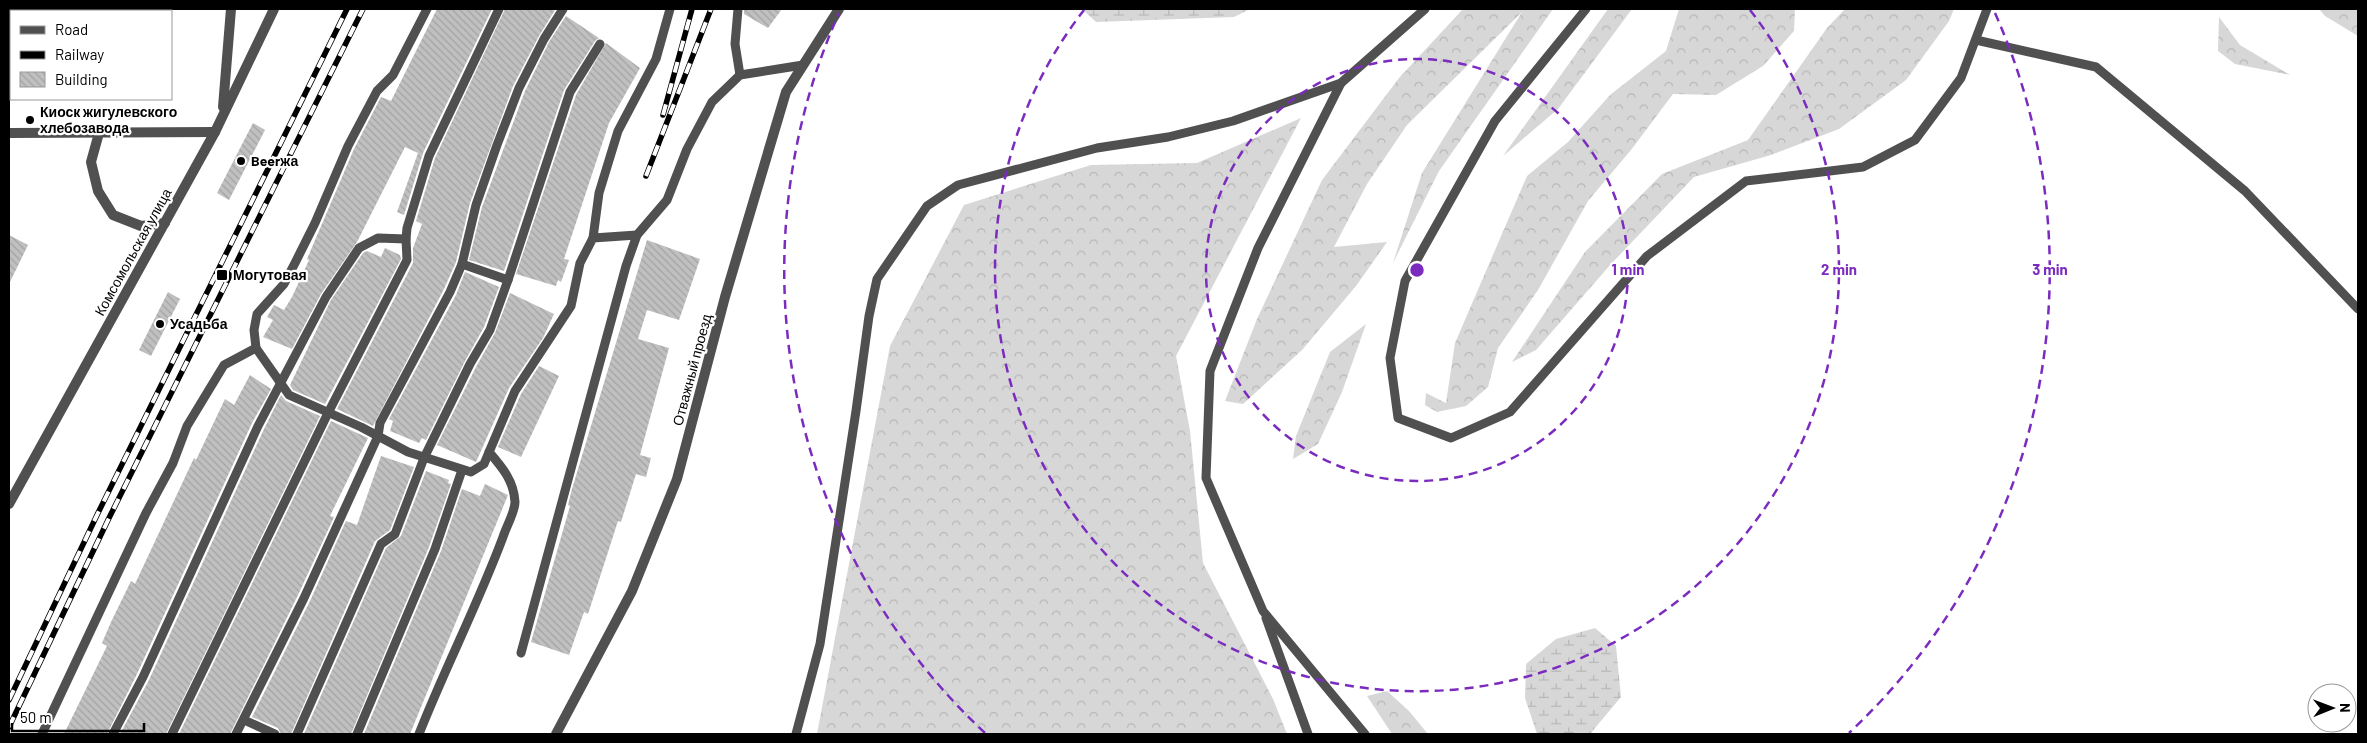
<svg xmlns="http://www.w3.org/2000/svg" width="2367" height="743" viewBox="0 0 2367 743" font-family="Barlow,sans-serif">
	<defs>
		<pattern id="forest-crowns" width="20" height="18" patternUnits="userSpaceOnUse" patternTransform="scale(1.25)"><rect width="20" height="18" fill="#d7d7d7"/><path d="M2 6a3 3 0 1 1 6 0M12 15a3 3 0 1 1 6 0" fill="none" stroke="#b7b7b7"/></pattern>
		<pattern id="wetland-marsh" width="20" height="14" patternUnits="userSpaceOnUse" patternTransform="scale(1.25)"><rect width="20" height="14" fill="#d7d7d7"/><path d="M1 5h8M5 5V1M11 12h8M15 12V8" fill="none" stroke="#b7b7b7"/></pattern>
		<pattern id="building-back-hatch" width="6" height="6" patternUnits="userSpaceOnUse" patternTransform="scale(1.25)"><rect width="6" height="6" fill="#c0c0c0"/><path d="M-1 5l2 2M0 0l6 6M5-1l2 2" fill="none" stroke="#a3a3a3"/></pattern>
	</defs>
	<rect width="100%" height="100%" fill="#fff"/>
	<g fill="url(#forest-crowns)">
		<polygon points="1463,9 1553,9 1439,171 1393,263 1422,173 1522,12 1407,125 1367,184 1334,247 1387,242 1356,286 1302,350 1243,404 1225,401 1257,319 1322,180 1399,78"/>
		<polygon points="1608,9 1632,9 1558,109 1503,156"/>
		<polygon points="1679,9 1795,9 1794,31 1763,66 1716,95 1673,94 1631,150 1588,201 1538,290 1498,348 1488,387 1466,406 1437,412 1425,405 1426,393 1446,403 1455,343 1527,176 1568,142 1610,95 1666,51"/>
		<polygon points="1845,9 1954,9 1949,21 1906,80 1839,129 1771,155 1694,177 1611,264 1536,350 1512,362 1585,252 1662,174 1748,140 1827,28"/>
		<polygon points="2319,9 2358,9 2358,36 2325,16"/>
		<polygon points="2219,17 2240,45 2290,75 2235,64 2218,51"/>
		<polygon points="1301,118 1176,356 1190,431 1203,563 1273,699 1287,734 817,734 890,346 964,205 1091,165 1197,163"/>
		<polygon points="1366,324 1342,392 1318,444 1293,459 1296,436 1330,352"/>
		<polygon points="1387,691 1409,711 1428,734 1392,734 1367,696"/>
	</g>
	<g fill="url(#wetland-marsh)">
		<polygon points="1082,9 1250,9 1234,17 1096,22"/>
		<polygon points="1595,628 1616,646 1621,697 1590,734 1537,734 1525,698 1526,664 1556,639"/>
	</g>
	<g fill="url(#building-back-hatch)">
		<polygon points="437,9 492,9 423,153 404,215 397,212 418,153 405,147 357,242 321,294 292,349 263,337 273,320 267,317 274,305 284,310 292,297 309,260 307,259 354,149 381,97 391,101"/>
		<polygon points="505,9 555,10 539,36 513,86 470,203 456,262 444,289 373,426 337,409 413,263 413,248 422,224 416,221 435,158"/>
		<polygon points="744,9 782,9 768,28 744,14"/>
		<polygon points="566,16 599,38 595,41 564,90 504,271 469,260 482,207 525,91 549,42"/>
		<polygon points="606,43 640,68 609,123 564,259 569,260 561,282 558,280 556,286 516,274 576,95"/>
		<polygon points="253,123 265,130 229,200 217,193"/>
		<polygon points="9,235 28,245 9,284"/>
		<polygon points="647,240 700,259 679,320 647,310 638,339 669,348 640,455 651,458 646,477 636,474 621,522 618,521 588,614 584,612 569,655 531,642 570,506 568,505 572,489"/>
		<polygon points="385,248 400,255 401,259 325,404 293,390 290,385 331,300 363,253 367,251 381,257"/>
		<polygon points="465,272 499,287 484,327 465,361 426,440 422,438 419,443 390,431 393,421 389,419 456,295"/>
		<polygon points="168,292 180,299 151,356 139,350"/>
		<polygon points="510,293 554,314 543,338 509,388 476,462 437,445 476,367 495,333"/>
		<polygon points="539,366 559,376 521,457 498,447 521,394"/>
		<polygon points="250,375 271,389 252,423 137,674 107,734 64,734 107,646 102,643 111,622 131,581 135,584 194,458 196,460 225,399 234,405"/>
		<polygon points="281,395 286,401 320,416 166,734 120,734 149,680 264,429"/>
		<polygon points="331,421 368,438 330,516 334,517 298,595 230,734 179,734"/>
		<polygon points="381,456 414,467 390,530 375,541 291,734 281,734 278,728 252,717 310,601 346,521 357,525"/>
		<polygon points="426,471 449,480 448,483 451,484 429,547 351,734 304,734 386,548 401,536"/>
		<polygon points="485,484 508,495 410,734 364,734 441,551 462,489 480,496"/>
	</g>
	<g fill="none" stroke-linecap="round" stroke-linejoin="round">
		<g stroke="#505050" stroke-width="9">
			<polyline points="427,9 393,75 377,91 348,146 315,223 295,263 284,284 257,314 254,330 256,348 289,395 361,427 408,452 471,472 484,464 515,391 571,306 580,263 593,238 637,235"/>
			<polyline points="738,9 735,44 740,75"/>
			<polyline points="1586,9 1495,121 1405,281 1390,358 1398,418 1451,438 1510,412 1647,256 1746,181 1863,167 1915,140 1961,78 1987,9"/>
			<polyline points="1976,40 2096,67 2245,191 2358,309"/>
			<polyline points="1341,83 1258,248 1210,371 1206,478 1263,611 1365,734"/>
			<polyline points="593,238 599,193 618,131 656,59 670,9"/>
			<polyline points="462,264 508,280 570,92 600,44"/>
			<polyline points="1266,618 1308,734"/>
			<polyline points="521,653 626,266 637,235 667,200 687,149 712,102 740,75 803,65"/>
			<polyline points="244,720 275,734"/>
			<polyline points="42,734 146,513 173,463 187,426 224,365 256,348"/>
			<polyline points="113,734 143,677 258,426 326,297 359,248 378,238 406,239"/>
			<polyline points="172,734 328,413 407,260 406,239 407,228 429,156 499,9"/>
			<polyline points="236,734 304,598 378,436 380,423 450,292 462,264 476,205 497,145 519,88 544,39 563,9"/>
			<polyline points="297,734 381,544 395,534 424,458 470,364 490,330 508,280"/>
			<polyline points="357,734 435,549 462,470"/>
			<path d="M419,734C445,668 478,604 503,537C506,527 515,512 515,502C514,481 502,467 489,452"/>
			<polyline points="796,734 820,644 856,411 869,316 877,279 927,206 958,185 1097,148 1168,137 1233,121 1341,83 1425,9"/>
		</g>
		<g stroke="#505050" stroke-width="10">
			<polyline points="223,107 231,9"/>
			<polyline points="9,133 215,132"/>
			<polyline points="99,133 91,162 98,191 113,215 141,226 165,223"/>
			<polyline points="9,504 215,132 274,9"/>
			<polyline points="556,734 632,591 677,479 725,297 786,92 839,9"/>
		</g>
		<defs>
			<g id="rail">
				<polyline points="663,115 692,9"/>
				<polyline points="646,176 711,9"/>
				<polyline points="9,700 98,513 347,9"/>
				<polyline points="9,727 109,518 363,9"/>
			</g>
		</defs>
		<use href="#rail" stroke="#000" stroke-width="5.5"/>
		<use href="#rail" stroke="#fff" stroke-width="4" stroke-dasharray="11" stroke-linecap="butt"/>
	</g>
	<g fill="none" stroke="#7b2cbf" stroke-width="2.5" stroke-dasharray="9 6">
		<circle cx="1417" cy="270" r="211"/>
		<path d="M1750 10A422 422 0 1 1 1084 10"/>
		<path d="M985 733A633 633 0 0 1 839 13M1995 13A633 633 0 0 1 1849 733"/>
	</g>
	<g fill="#000" stroke="#fff" stroke-width="2">
		<circle cx="30" cy="120" r="5"/>
		<circle cx="241" cy="161" r="5"/>
		<rect x="216" y="269" width="12" height="12" rx="2.5"/>
		<circle cx="160" cy="324" r="5"/>
	</g>
	<g text-anchor="middle" stroke-width="4.5" stroke-linejoin="round" paint-order="stroke">
		<g font-size="14" font-weight="bold" fill="#000" stroke="#fff" text-anchor="start">
			<text x="40" y="117">Киоск жигулевского<tspan x="40" dy="16">хлебозавода</tspan></text>
			<text x="251" y="166">Beerжа</text>
			<text x="233" y="280">Могутовая</text>
			<text x="170" y="329">Усадьба</text>
		</g>
		<g font-size="14" fill="#000" stroke="#fff">
			<text transform="translate(133 252) rotate(-61)" y="5">Комсомольская улица</text>
			<text transform="translate(692 370) rotate(-75)" y="5">Отважный проезд</text>
		</g>
	</g>
	<circle cx="1417" cy="270" r="8" fill="#7b2cbf" stroke="#fff" stroke-width="2.5"/>
	<g font-size="15" text-anchor="middle" font-weight="bold" fill="#7b2cbf" stroke="#fff" stroke-width="4.5" stroke-linejoin="round" paint-order="stroke">
		<text x="1628" y="275">1 min</text>
		<text x="1839" y="275">2 min</text>
		<text x="2050" y="275">3 min</text>
	</g>
	<rect width="2367" height="743" fill="none" stroke="#000000" stroke-width="20"/>
	<rect x="10" y="10" width="162" height="90" fill="#ffffff" stroke="#999999"/>
	<rect x="20" y="26" width="25" height="8" fill="#505050" stroke="#999999"/>
	<text x="55" y="35" font-size="15" fill="#000000">Road</text>
	<rect x="20" y="51" width="25" height="8" fill="#000000" stroke="#999999"/>
	<text x="55" y="60" font-size="15" fill="#000000">Railway</text>
	<rect x="20" y="72" width="25" height="15" fill="url(#building-back-hatch)" stroke="#999999"/>
	<text x="55" y="85" font-size="15" fill="#000000">Building</text>
	<g transform="translate(2332 708) rotate(89)"><circle r="24" fill="#ffffff" stroke="#999999"/>
	<path d="M0-4L9 19L0 12L-9 19Z" fill="#000000"/>
	<text y="-8" font-size="14" font-weight="bold" text-anchor="middle" fill="#000000">N</text>
	</g>
	<path d="M12 723v8h132v-8" fill="none" stroke="#000000" stroke-width="2.5"/>
	<text x="20" y="723" font-size="15" fill="#000000" stroke="#ffffff" stroke-width="4" paint-order="stroke">50 m</text>
</svg>
